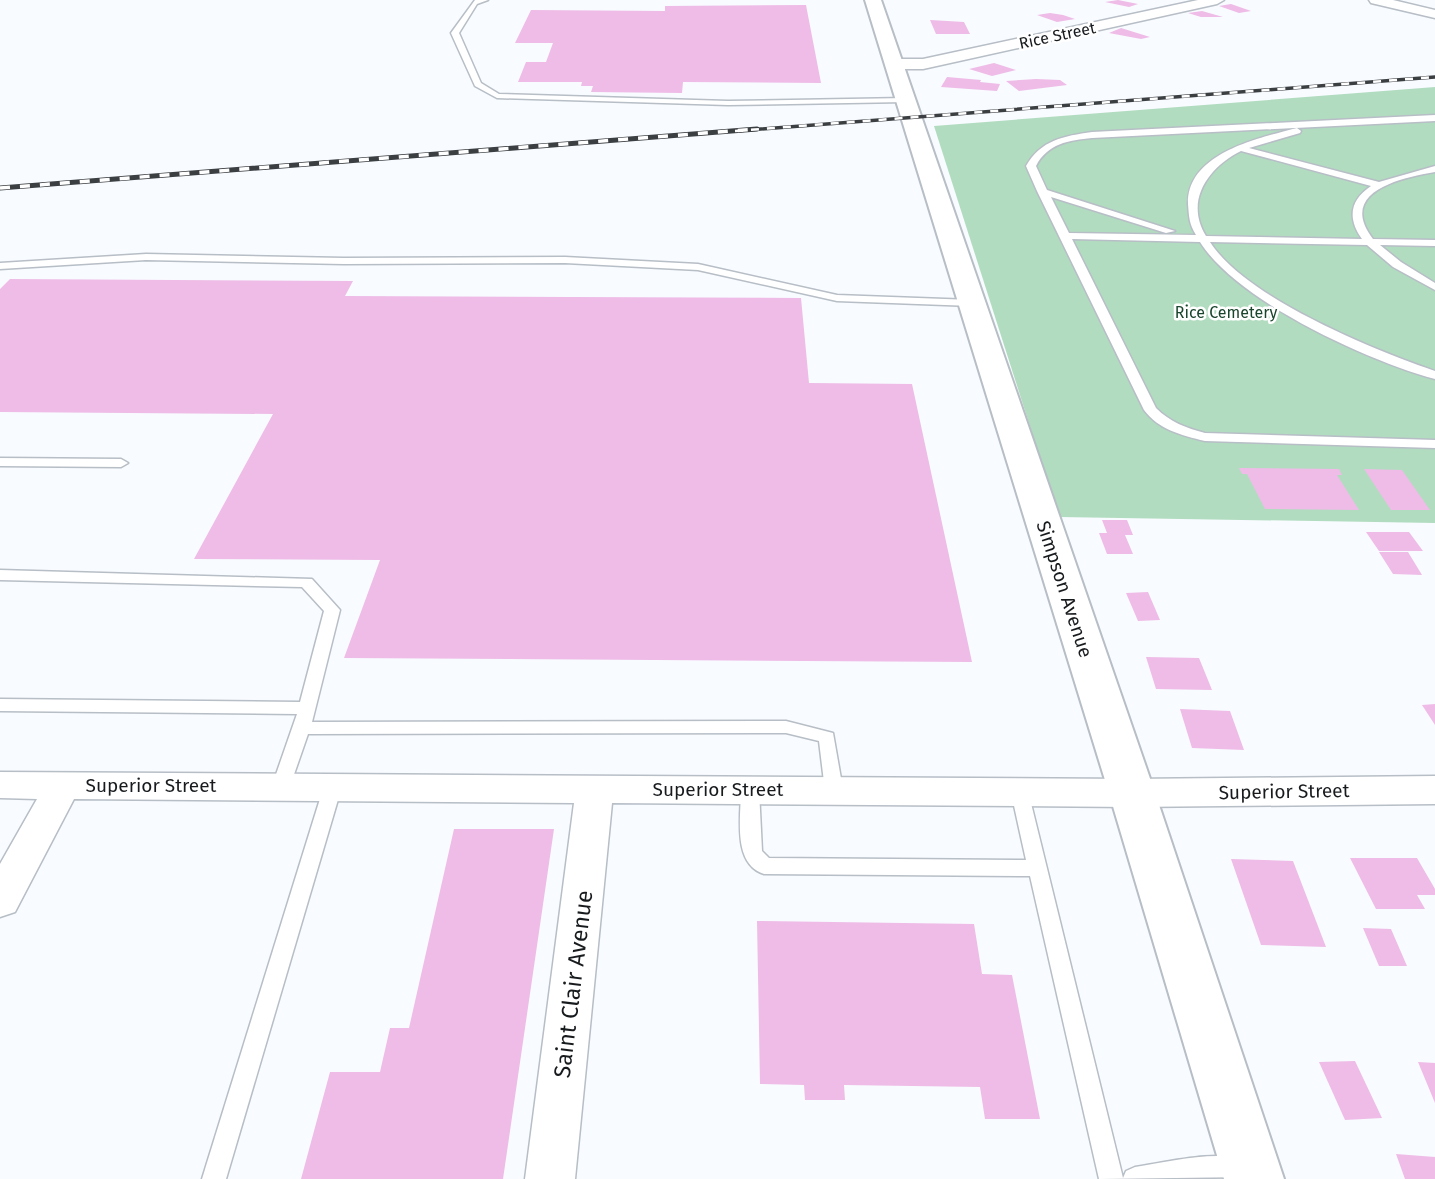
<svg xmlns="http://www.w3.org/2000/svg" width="1435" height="1179" viewBox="0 0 1435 1179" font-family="'Fira Sans',sans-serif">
	<rect width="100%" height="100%" fill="#f8fbff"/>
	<polygon fill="#b2dcc0" points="1435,87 1435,523 1059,517 934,126"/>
	<g fill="#eebce7">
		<polygon points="1118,0 1138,4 1129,7 1105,2"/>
		<polygon points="1231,4 1251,11 1239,13 1219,6"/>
		<polygon points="806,5 821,83 683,82 682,93 591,92 593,86 581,86 582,82 518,82 526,62 546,62 553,43 515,43 531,10 665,11 665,6"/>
		<polygon points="1202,11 1223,17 1201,17 1188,13"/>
		<polygon points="1050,13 1063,15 1075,19 1057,22 1037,15"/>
		<polygon points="930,20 964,22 970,34 936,34"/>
		<polygon points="1121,28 1150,37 1141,39 1109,33"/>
		<polygon points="994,63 1016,70 992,76 969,69"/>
		<polygon points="947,77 981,80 980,82 1000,84 997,91 941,87"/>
		<polygon points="1036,79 1060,80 1067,85 1019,91 1006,81"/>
		<polygon points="10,279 353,281 345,296 801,298 809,383 912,384 972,662 344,658 380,560 194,559 273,414 0,412 0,289"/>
		<polygon points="1239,468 1339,469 1342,475 1337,475 1359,510 1265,509 1247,474 1242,474"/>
		<polygon points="1364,469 1402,470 1430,510 1391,510"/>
		<polygon points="1102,520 1127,520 1133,535 1125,535 1133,554 1107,554 1099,533 1107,533"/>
		<polygon points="1366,532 1409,532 1423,551 1379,551"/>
		<polygon points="1379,552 1408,552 1422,575 1393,574"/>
		<polygon points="1148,592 1160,620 1138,621 1126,593"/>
		<polygon points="1146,657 1199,658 1212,690 1156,689"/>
		<polygon points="1435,704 1435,725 1422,705"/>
		<polygon points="1180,709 1230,711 1244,750 1192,748"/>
		<polygon points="454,829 554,829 503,1179 301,1179 330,1072 380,1072 390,1028 409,1028"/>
		<polygon points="1350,858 1417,858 1435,889 1435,895 1417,895 1425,909 1376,909"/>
		<polygon points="1231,859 1293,861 1326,947 1261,945"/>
		<polygon points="757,921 974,924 982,974 1012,975 1040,1119 985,1119 980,1087 844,1085 845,1100 805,1100 804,1085 760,1084"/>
		<polygon points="1363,928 1391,929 1407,966 1379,966"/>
		<polygon points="1355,1061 1382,1118 1345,1120 1319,1062"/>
		<polygon points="1418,1062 1435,1063 1435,1103"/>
		<polygon points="1396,1154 1435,1157 1435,1179 1405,1179"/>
	</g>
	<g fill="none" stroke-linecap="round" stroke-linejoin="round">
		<defs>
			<g id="service">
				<polygon points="475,0 488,0 477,4 459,33 481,83 499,94 728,101 906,98 910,100 906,102 728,105 497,98 475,86 451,33"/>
				<path d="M1435,115V121L1092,138C1069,140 1047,144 1036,166L1047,190L1175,231L1166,233L1051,197L1069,233L1196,235C1189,224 1189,217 1188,204C1187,153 1259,138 1297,128L1301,131L1300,133L1249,148L1379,182L1435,166V172C1400,178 1337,192 1373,239L1435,240V246L1380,245L1401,262L1435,283V290L1393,267L1367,245L1210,242C1246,298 1372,349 1435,371V379C1368,361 1237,301 1200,242L1072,239L1156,408C1170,422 1186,428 1205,433L1435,440V448L1205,441C1181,435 1159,430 1144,410L1037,191L1026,166C1041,140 1064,136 1092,132ZM1241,151L1371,186C1350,200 1347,218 1362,239L1206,236C1184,200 1209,167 1241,151Z"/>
				<polygon points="146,254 344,258 565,257 698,264 837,295 972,300 978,303 972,306 837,301 698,270 565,263 344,264 146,260 0,269 0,263"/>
				<polygon points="0,458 121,459 128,463 121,467 0,466"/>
				<polygon points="0,570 312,579 340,610 312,722 786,721 833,733 843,790 841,795 834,797 827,795 825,790 819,741 786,733 308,734 290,786 288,791 281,793 274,791 272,786 297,714 0,711 0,699 300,702 324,611 302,587 0,580"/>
				<polygon points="333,779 340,781 342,786 226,1179 202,1179 324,786 326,781"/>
				<path d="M750,783L757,785L759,790L762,851L769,858L1026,860L1011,792L1013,787L1020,785L1027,787L1123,1178L1126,1171L1135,1167C1168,1162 1219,1149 1250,1161L1253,1169L1250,1177L1099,1179L1030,876L764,874C732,864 741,816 741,790L743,785Z"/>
			</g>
			<g id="minor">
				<polygon points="1198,0 1224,0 1217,4 923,69 895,69 887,64 895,59 923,59"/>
				<polygon points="1369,0 1393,0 1435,10 1435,18 1371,3"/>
				<polygon points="0,772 1132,779 1435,776 1435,804 1132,807 612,803 575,1179 525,1179 574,803 74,799 15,912 0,917 0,864 37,799 0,798"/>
			</g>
			<polygon id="tertiary" points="865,0 881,0 1155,793 1284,1179 1224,1179 1109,793"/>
		</defs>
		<use href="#service" stroke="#b7bec6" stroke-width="3"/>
		<use href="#minor" stroke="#b7bec6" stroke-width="3"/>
		<use href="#tertiary" stroke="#b7bec6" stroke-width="4"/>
		<use href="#service" fill="#fff" fill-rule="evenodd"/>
		<use href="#minor" fill="#fff" fill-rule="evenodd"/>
		<use href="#tertiary" fill="#fff" fill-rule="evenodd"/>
		<defs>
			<polyline id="rail-far1" points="735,131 1435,77"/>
			<polyline id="rail" points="0,188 757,129"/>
		</defs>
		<use href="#rail-far1" stroke="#3c3f42" stroke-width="3.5"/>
		<use href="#rail" stroke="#3c3f42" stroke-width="5"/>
		<use href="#rail-far1" stroke="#fff" stroke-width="2.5" stroke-dasharray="8" stroke-linecap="butt"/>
		<use href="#rail" stroke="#fff" stroke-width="3.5" stroke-dasharray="10" stroke-linecap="butt"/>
	</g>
	<g text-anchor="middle" stroke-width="5" stroke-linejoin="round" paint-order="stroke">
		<g font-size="16" fill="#181b1e" stroke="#fff">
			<text transform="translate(1057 35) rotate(-12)" y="6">Rice Street</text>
		</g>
		<g font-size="16" fill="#19452c" stroke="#fff">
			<text x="1226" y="318">Rice Cemetery</text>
		</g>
		<g font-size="19" fill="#181b1e" stroke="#fff">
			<text transform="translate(1065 589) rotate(72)" y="7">Simpson Avenue</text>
			<text x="151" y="792">Superior Street</text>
			<text x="718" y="796">Superior Street</text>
			<text transform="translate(1284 791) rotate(-1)" y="7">Superior Street</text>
		</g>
		<g font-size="23" fill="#181b1e" stroke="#fff">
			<text transform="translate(573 984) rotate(-83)" y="8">Saint Clair Avenue</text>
		</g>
	</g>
</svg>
